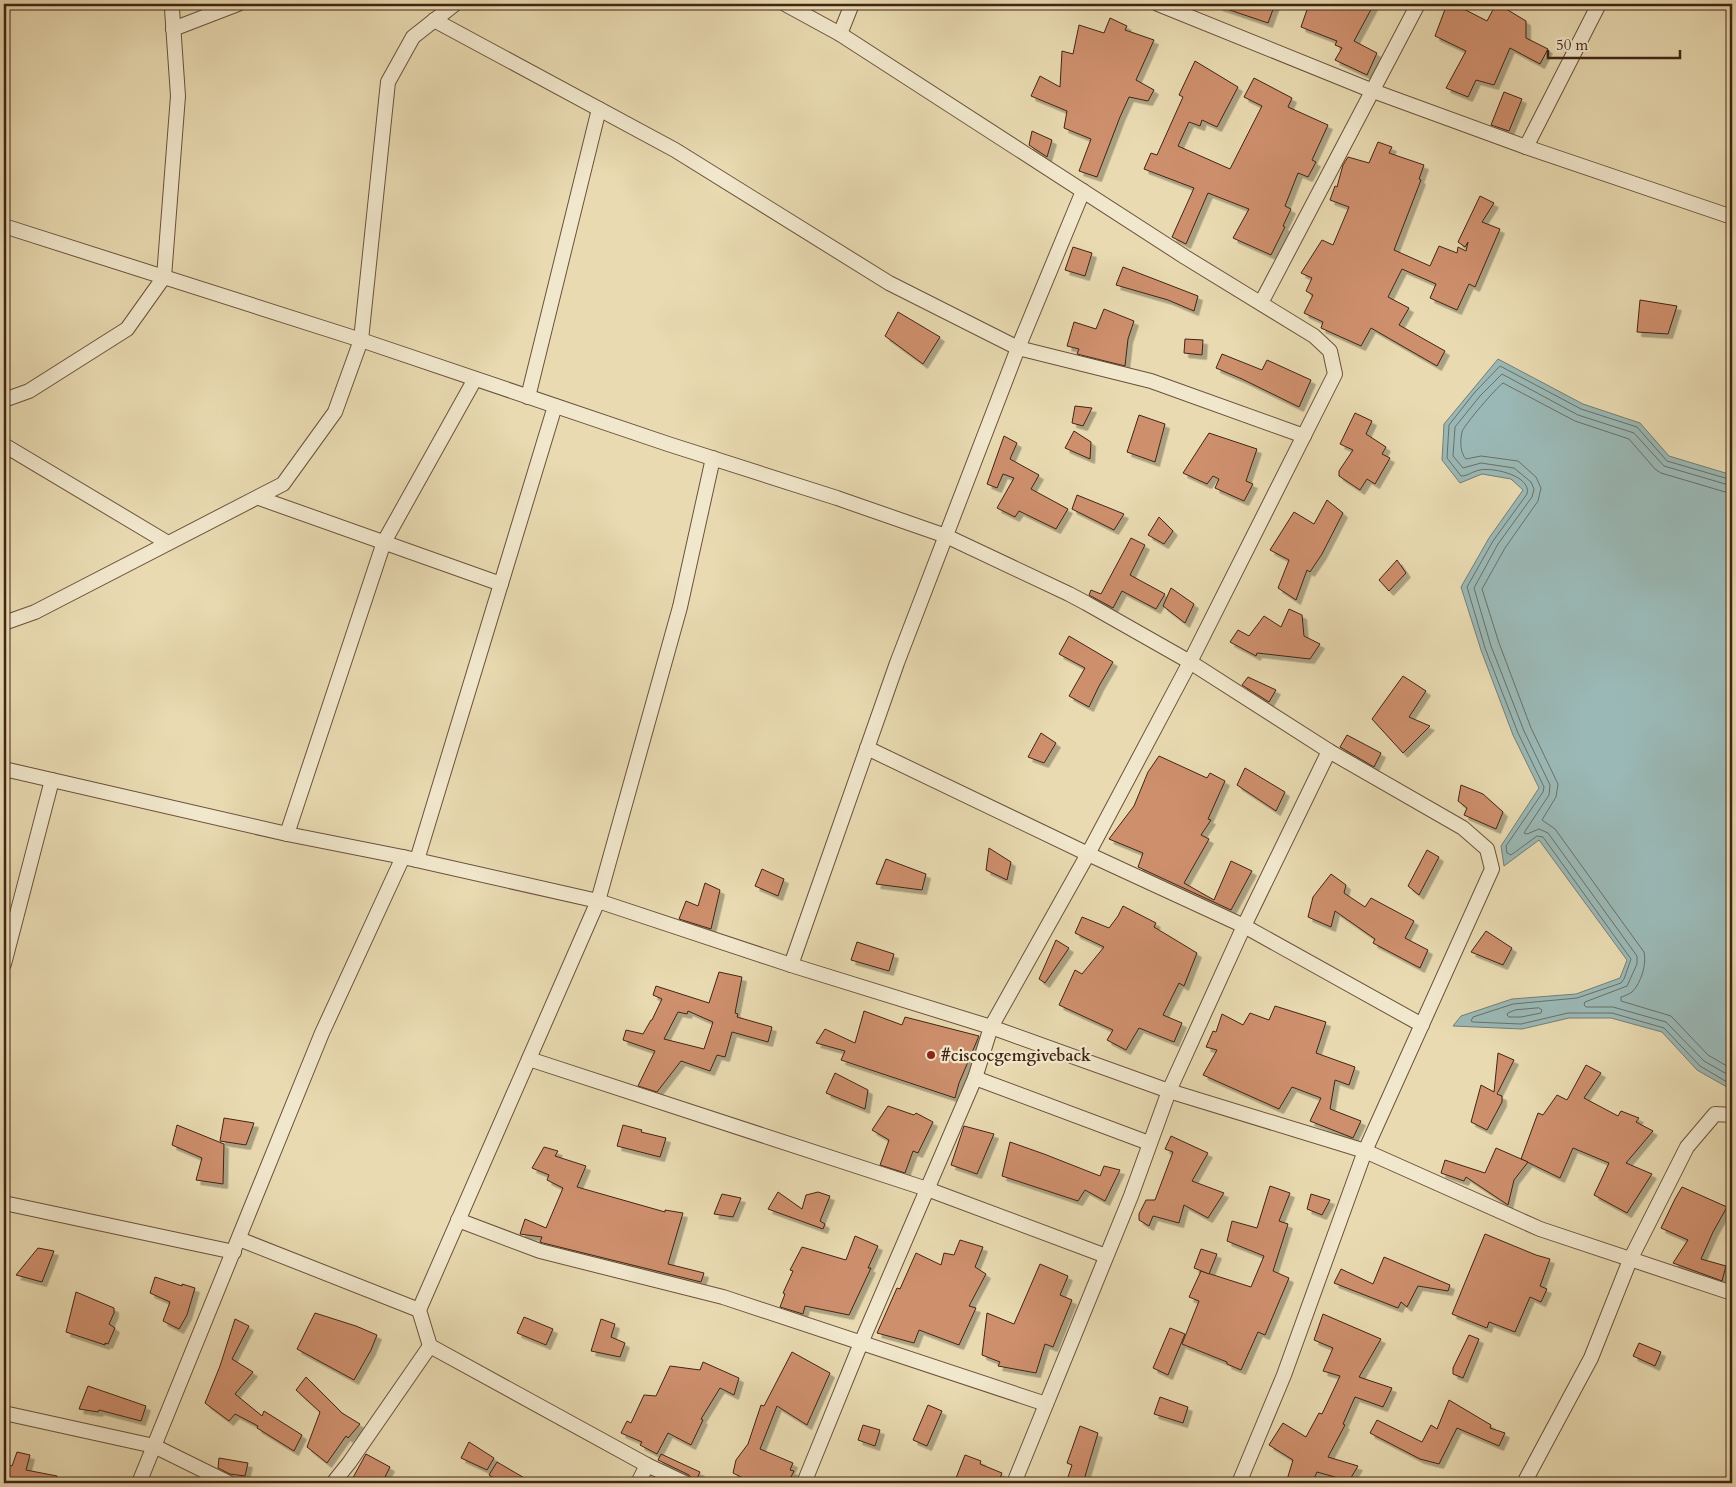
<svg xmlns="http://www.w3.org/2000/svg" width="1736" height="1487" viewBox="0 0 1736 1487" font-family="Cardo,serif">
	<defs>
		<filter id="shadow"><feDropShadow dx="4.5" dy="4.5" stdDeviation="0" flood-color="#0004"/></filter>
	</defs>
	<rect width="100%" height="100%" fill="#e9dab1"/>
	<filter id="stains"><feTurbulence type="fractalNoise" baseFrequency=".004" numOctaves="4"/><feColorMatrix values="0 0 0 0 .2 0 0 0 0 .09 0 0 0 0 .02 0 0 0 .5 -.17"/></filter>
	<radialGradient id="worn" r=".72"><stop offset=".6" stop-color="#630" stop-opacity="0"/><stop offset="1" stop-color="#630" stop-opacity=".3"/></radialGradient>
	<polygon fill="#9ab8b5" stroke="#767d75" points="1498,359 1583,404 1640,423 1669,456 1732,475 1732,1090 1697,1070 1662,1032 1611,1018 1569,1018 1522,1029 1453,1026 1461,1016 1512,999 1576,994 1620,978 1627,960 1539,840 1504,866 1501,846 1539,788 1513,735 1481,650 1461,587 1489,538 1523,490 1511,479 1482,474 1460,483 1442,460 1444,424"/>
	<g fill="none" stroke-linecap="round" stroke-linejoin="round">
		<g stroke="#6d6e65" stroke-width="1">
			<path d="M1732,480L1667,461L1637,427L1581,409L1500,366L1475,392L1449,425L1447,458L1461,476C1468,476 1473,471 1480,470C1493,467 1532,476 1527,494L1493,541L1467,587L1485,648L1518,733L1544,787L1543,792L1506,846L1507,853L1511,855L1537,836L1543,837L1631,959L1624,979L1621,983L1577,998L1513,1004L1473,1017L1471,1021L1473,1022L1521,1024L1568,1013H1612L1664,1028L1700,1066L1732,1085"/>
			<polyline points="1732,486 1664,466 1634,433 1578,415 1502,374 1480,396 1455,427 1453,456 1463,468 1481,463 1514,468 1531,482 1534,489 1532,497 1498,544 1474,588 1491,646 1524,731 1550,785 1549,795 1524,833 1527,834 1539,829 1548,833 1637,956 1637,964 1627,986 1585,1002 1584,1005 1586,1007 1613,1007 1666,1022 1704,1061 1732,1077"/>
			<path d="M1732,494L1661,473L1655,469L1629,439L1575,421L1503,383C1497,387 1463,426 1462,432C1460,441 1460,453 1466,459L1481,456L1518,461L1536,477L1541,488L1538,501L1505,548L1482,589L1499,643L1531,728L1558,784L1556,797L1542,820L1555,829L1644,952C1647,964 1641,983 1632,992C1629,994 1625,996 1621,997V1001L1671,1016L1708,1055L1732,1069"/>
			<polygon points="1539,1008 1542,1010 1541,1013 1521,1017 1509,1017 1507,1015 1508,1013 1515,1010"/>
		</g>
	</g>
	<g fill="#ce8f6d" stroke="#402515" fill-rule="evenodd" filter="url(#shadow)">
		<polygon points="1219,4 1275,4 1268,23 1218,6"/>
		<polygon points="1309,4 1374,4 1354,41 1377,53 1367,75 1335,60 1342,48 1335,45 1337,41 1301,27"/>
		<polygon points="1447,4 1454,4 1487,21 1496,4 1498,4 1526,21 1526,38 1548,49 1540,64 1510,48 1494,85 1476,80 1468,97 1446,88 1466,51 1435,36"/>
		<polygon points="1110,18 1127,26 1125,30 1154,40 1136,80 1154,90 1148,101 1129,97 1120,117 1097,177 1079,171 1091,139 1064,128 1067,111 1031,96 1040,76 1060,87 1062,51 1073,54 1079,25 1104,33"/>
		<polygon points="1195,61 1238,87 1217,127 1202,120 1200,126 1189,122 1178,146 1230,169 1262,106 1244,97 1254,78 1292,98 1288,107 1328,125 1312,160 1316,162 1308,177 1298,173 1285,206 1291,209 1283,226 1285,227 1271,255 1233,238 1249,209 1208,193 1186,244 1172,237 1194,188 1144,169 1151,153 1157,155 1183,97 1179,95"/>
		<polygon points="1504,92 1522,99 1509,131 1491,125"/>
		<polygon points="1032,131 1052,140 1047,157 1029,145"/>
		<polygon points="1378,142 1392,147 1389,153 1424,165 1419,179 1421,180 1394,250 1430,266 1439,246 1457,253 1458,247 1466,251 1468,242 1465,247 1458,242 1480,196 1494,203 1482,222 1500,229 1475,287 1469,284 1457,310 1430,298 1436,284 1402,269 1388,297 1409,308 1399,325 1445,351 1437,366 1371,328 1361,346 1321,328 1323,322 1304,313 1313,295 1306,291 1312,278 1301,273 1322,240 1333,245 1349,207 1330,200 1335,186 1337,187 1343,165 1348,157 1369,163"/>
		<polygon points="1073,247 1092,253 1085,276 1065,270"/>
		<polygon points="1123,267 1198,296 1194,311 1168,300 1116,285"/>
		<polygon points="1640,300 1677,306 1668,334 1637,332"/>
		<polygon points="1104,309 1134,321 1128,339 1125,366 1077,354 1079,349 1067,346 1074,322 1096,329"/>
		<polygon points="898,312 940,337 923,364 885,336"/>
		<polygon points="1185,339 1203,340 1202,355 1184,353"/>
		<polygon points="1222,354 1262,370 1267,360 1311,380 1299,407 1242,379 1216,368"/>
		<polygon points="1075,406 1092,408 1083,426 1072,423"/>
		<polygon points="1355,413 1372,421 1366,434 1386,447 1382,454 1390,458 1375,484 1367,479 1360,490 1339,476 1339,471 1353,450 1340,444"/>
		<polygon points="1139,415 1165,424 1155,462 1127,452"/>
		<polygon points="1074,431 1091,442 1090,459 1065,448"/>
		<polygon points="1209,433 1257,449 1246,481 1253,484 1244,501 1215,488 1219,479 1213,476 1207,484 1183,473"/>
		<polygon points="1004,436 1017,443 1010,459 1039,475 1031,489 1068,509 1056,529 1019,511 1015,517 997,508 1014,478 1003,474 997,488 987,484"/>
		<polygon points="1077,495 1124,514 1114,530 1072,509"/>
		<polygon points="1327,500 1343,513 1322,554 1310,572 1307,570 1296,600 1278,588 1289,560 1270,550 1294,512 1314,524"/>
		<polygon points="1159,517 1173,531 1164,544 1148,535"/>
		<polygon points="1131,538 1145,545 1130,575 1165,594 1156,609 1122,591 1113,608 1089,595 1091,590 1101,594"/>
		<polygon points="1397,560 1406,573 1389,591 1379,580"/>
		<polygon points="1171,588 1194,604 1185,623 1163,606"/>
		<polygon points="1289,609 1302,615 1304,636 1320,644 1310,659 1257,653 1256,656 1230,642 1238,630 1249,636 1264,616 1281,627"/>
		<polygon points="1069,636 1113,662 1099,686 1089,707 1069,696 1085,668 1059,654"/>
		<polygon points="1403,676 1426,691 1409,717 1430,726 1403,753 1372,719"/>
		<polygon points="1248,677 1276,690 1269,702 1242,685"/>
		<polygon points="1041,733 1056,743 1044,763 1028,757"/>
		<polygon points="1347,735 1381,753 1374,767 1340,747"/>
		<polygon points="1159,756 1207,778 1210,773 1225,781 1208,819 1211,820 1201,835 1209,839 1184,883 1214,900 1231,861 1252,871 1231,910 1138,867 1143,853 1109,839 1134,806 1148,772"/>
		<polygon points="1245,768 1285,792 1276,811 1237,785"/>
		<polygon points="1461,785 1483,794 1503,812 1496,829 1464,815 1467,808 1458,801"/>
		<polygon points="989,848 1011,862 1007,880 986,870"/>
		<polygon points="1427,850 1439,857 1419,895 1408,886"/>
		<polygon points="886,859 926,874 922,890 876,884"/>
		<polygon points="762,869 784,879 778,896 755,886"/>
		<polygon points="1331,874 1346,885 1344,893 1365,907 1371,898 1414,921 1405,938 1428,950 1420,968 1373,943 1375,939 1335,911 1331,927 1308,917 1313,897"/>
		<polygon points="705,883 720,890 711,929 679,919 686,901 698,906"/>
		<polygon points="1123,906 1156,923 1154,927 1197,953 1184,986 1179,983 1163,1015 1182,1023 1174,1042 1139,1028 1126,1050 1107,1040 1113,1030 1059,1005 1075,970 1082,974 1104,947 1075,933 1082,917 1109,928 1118,916"/>
		<polygon points="1486,931 1512,948 1503,965 1471,952"/>
		<polygon points="1056,940 1069,948 1045,983 1039,979"/>
		<polygon points="857,942 894,954 889,971 851,960"/>
		<path d="M719,972L742,977L735,1013L738,1014L737,1017L772,1027L768,1042L732,1032L725,1057L717,1055L710,1071L681,1061L657,1092L638,1086L655,1051L623,1040L626,1030L643,1034L651,1020H652L662,999L653,995L656,986L709,1003ZM688,1011L713,1022L704,1049L664,1039L678,1012L687,1014Z"/>
		<polygon points="1275,1006 1326,1022 1316,1053 1355,1067 1349,1085 1335,1080 1330,1109 1361,1121 1353,1138 1310,1121 1321,1098 1292,1087 1279,1109 1203,1075 1217,1050 1206,1047 1213,1031 1216,1032 1222,1014 1243,1025 1250,1013 1269,1020"/>
		<polygon points="864,1011 902,1025 905,1017 979,1036 959,1083 955,1098 841,1060 845,1051 816,1043 825,1029 855,1043"/>
		<polygon points="1498,1053 1514,1060 1497,1094 1502,1096 1502,1102 1487,1130 1471,1122 1481,1085 1494,1092"/>
		<polygon points="1586,1065 1601,1073 1584,1098 1618,1116 1621,1111 1639,1118 1636,1122 1653,1131 1626,1163 1652,1174 1627,1213 1594,1195 1609,1163 1573,1148 1560,1178 1521,1159 1538,1113 1543,1115 1557,1095 1567,1100"/>
		<polygon points="835,1073 868,1090 865,1109 826,1093"/>
		<polygon points="888,1106 914,1115 916,1113 933,1122 918,1153 913,1151 905,1173 880,1165 889,1140 872,1130"/>
		<polygon points="224,1118 254,1123 246,1145 220,1141"/>
		<polygon points="177,1125 224,1144 223,1184 196,1180 202,1158 172,1145"/>
		<polygon points="623,1125 642,1130 641,1132 666,1138 660,1157 617,1146"/>
		<polygon points="964,1126 994,1134 977,1174 951,1165"/>
		<polygon points="1171,1136 1208,1153 1192,1181 1224,1193 1208,1218 1184,1205 1179,1223 1153,1216 1149,1226 1139,1220 1139,1214 1146,1200 1155,1200 1173,1152 1165,1149"/>
		<polygon points="1010,1142 1044,1154 1100,1176 1104,1166 1120,1170 1105,1201 1085,1190 1078,1201 1002,1176"/>
		<polygon points="544,1147 558,1151 555,1156 586,1166 577,1187 665,1212 665,1210 683,1213 668,1264 704,1273 701,1282 543,1243 540,1242 542,1237 520,1234 525,1219 546,1228 563,1188 547,1180 549,1175 532,1168"/>
		<polygon points="1496,1148 1528,1162 1514,1180 1508,1205 1466,1177 1464,1181 1441,1173 1445,1160 1485,1173"/>
		<polygon points="1270,1186 1290,1193 1279,1221 1288,1224 1273,1271 1289,1278 1265,1335 1258,1332 1241,1370 1227,1364 1227,1362 1182,1344 1199,1301 1189,1297 1201,1271 1251,1287 1264,1256 1227,1241 1232,1221 1257,1228"/>
		<polygon points="1682,1187 1727,1207 1713,1232 1701,1259 1726,1266 1722,1281 1673,1263 1688,1240 1661,1228 1675,1199"/>
		<polygon points="778,1192 802,1209 806,1195 818,1192 830,1196 820,1221 825,1224 823,1229 768,1209"/>
		<polygon points="722,1194 741,1198 733,1217 714,1214"/>
		<polygon points="1311,1194 1330,1200 1322,1215 1307,1209"/>
		<polygon points="1485,1234 1536,1255 1550,1259 1540,1286 1547,1289 1541,1302 1530,1297 1515,1332 1489,1322 1487,1328 1452,1314"/>
		<polygon points="855,1236 878,1246 868,1268 871,1268 849,1315 805,1306 803,1314 780,1307 785,1294 783,1293 793,1271 790,1270 802,1247 846,1260"/>
		<polygon points="960,1240 983,1247 975,1267 986,1274 969,1306 976,1308 959,1345 919,1330 914,1343 877,1333 897,1288 900,1289 916,1253 941,1265 944,1253 954,1255"/>
		<polygon points="38,1248 54,1251 42,1282 16,1275"/>
		<polygon points="1201,1249 1217,1254 1209,1274 1194,1268"/>
		<polygon points="1384,1257 1450,1285 1448,1291 1418,1286 1407,1307 1401,1302 1398,1308 1334,1283 1341,1269 1373,1284"/>
		<polygon points="1040,1264 1068,1276 1060,1295 1072,1300 1053,1347 1045,1344 1036,1373 998,1366 1000,1362 982,1355 987,1313 1014,1324"/>
		<polygon points="155,1277 182,1286 182,1284 195,1288 187,1315 179,1329 163,1321 170,1302 150,1293"/>
		<polygon points="76,1292 114,1308 114,1313 109,1324 115,1328 108,1344 105,1343 105,1345 66,1332"/>
		<polygon points="315,1313 356,1326 377,1335 371,1350 354,1380 297,1349"/>
		<polygon points="1323,1314 1381,1339 1359,1377 1392,1388 1383,1407 1355,1397 1343,1424 1345,1425 1328,1457 1358,1466 1349,1481 1317,1472 1312,1483 1286,1483 1293,1460 1269,1445 1283,1423 1306,1437 1319,1413 1322,1414 1340,1376 1323,1371 1333,1348 1314,1340"/>
		<polygon points="524,1317 553,1329 546,1345 517,1333"/>
		<polygon points="235,1319 249,1326 232,1359 253,1372 235,1394 262,1416 264,1411 302,1435 294,1451 257,1428 258,1426 235,1414 229,1421 205,1403 220,1366"/>
		<polygon points="601,1319 615,1324 611,1337 625,1343 620,1357 591,1351"/>
		<polygon points="1170,1328 1185,1334 1168,1375 1153,1368"/>
		<polygon points="1469,1335 1479,1339 1463,1378 1453,1374 1453,1368"/>
		<polygon points="1639,1343 1661,1352 1655,1366 1633,1356"/>
		<polygon points="792,1352 830,1373 807,1425 777,1406 760,1449 793,1463 790,1470 794,1471 788,1483 753,1483 733,1473 736,1460 748,1444 761,1405 764,1406"/>
		<polygon points="703,1362 739,1378 734,1395 720,1388 701,1419 703,1420 691,1445 668,1433 657,1454 640,1445 642,1442 621,1433 627,1421 631,1423 644,1395 656,1396 670,1366 700,1370"/>
		<polygon points="306,1377 342,1413 360,1424 348,1438 346,1436 327,1463 307,1447 320,1412 296,1390"/>
		<polygon points="88,1386 146,1406 141,1421 99,1410 98,1412 79,1409"/>
		<polygon points="1160,1397 1188,1407 1183,1423 1154,1414"/>
		<polygon points="1449,1400 1491,1425 1490,1428 1505,1433 1499,1446 1457,1428 1439,1464 1420,1459 1370,1433 1377,1420 1422,1442 1431,1425 1437,1429"/>
		<polygon points="928,1405 942,1411 927,1446 913,1440"/>
		<polygon points="863,1425 880,1430 875,1446 858,1440"/>
		<polygon points="1080,1426 1098,1433 1083,1483 1066,1483 1072,1465 1067,1463"/>
		<polygon points="469,1442 494,1458 487,1470 461,1458"/>
		<polygon points="17,1452 30,1455 26,1470 57,1476 57,1483 4,1483 4,1463 12,1466"/>
		<polygon points="366,1454 390,1467 382,1483 350,1483"/>
		<polygon points="661,1454 700,1472 695,1483 689,1475 658,1460"/>
		<polygon points="965,1455 981,1461 980,1464 1002,1473 998,1483 954,1483"/>
		<polygon points="219,1458 248,1463 245,1476 230,1474 218,1468"/>
		<polygon points="497,1462 533,1483 502,1483 489,1475"/>
	</g>
	<g fill="none" stroke-linecap="round" stroke-linejoin="round">
		<defs>
			<g id="street">
				<polyline points="785,4 840,34 1185,257 1314,336 1330,351 1335,374 1190,662 1088,854 991,1027 975,1078 861,1343 804,1483"/>
				<polyline points="1158,4 1373,91 1526,147 1732,217"/>
				<polyline points="434,20 675,150 889,283 1018,348 1151,381 1304,436"/>
				<polyline points="173,29 238,4"/>
				<polyline points="840,34 852,4"/>
				<polyline points="1526,147 1599,4"/>
				<polyline points="4,226 361,340 668,444 837,498 946,536 1069,594 1086,603 1190,662 1329,751 1463,828 1487,849 1492,869 1365,1151 1284,1375 1239,1483"/>
				<polyline points="1261,303 1418,4"/>
				<polyline points="528,397 599,109"/>
				<polyline points="4,400 29,391 127,329 164,277 178,96 172,9 170,4"/>
				<polyline points="4,445 168,543"/>
				<polyline points="259,498 501,584"/>
				<polyline points="4,623 35,612 283,484 335,412 361,340 388,82 413,37 455,4"/>
				<polyline points="867,748 1088,854 1244,926 1422,1025"/>
				<polyline points="4,769 287,834 403,857 598,901 791,965 991,1027 1169,1091 1365,1151 1540,1229 1732,1293"/>
				<polyline points="287,834 384,542 475,379"/>
				<polyline points="417,860 555,406"/>
				<polyline points="4,964 52,780"/>
				<polyline points="791,965 897,663 1018,348 1083,191"/>
				<polyline points="529,1059 927,1189 1106,1256"/>
				<polyline points="975,1078 1149,1143"/>
				<polyline points="4,1203 234,1252"/>
				<polyline points="458,1220 540,1251 723,1297 1046,1404"/>
				<polyline points="239,1239 419,1310"/>
				<polyline points="4,1413 154,1446 229,1483"/>
				<polyline points="139,1483 322,1033 403,857"/>
				<polyline points="333,1483 349,1463 430,1346"/>
				<polyline points="638,1483 647,1465"/>
				<polyline points="685,1483 647,1465 430,1346 419,1310 598,901 680,607 713,458"/>
				<polyline points="1014,1483 1131,1196 1169,1091 1244,926 1329,751"/>
				<polyline points="1524,1483 1591,1358 1630,1260 1687,1147 1715,1114 1732,1115"/>
			</g>
		</defs>
		<use href="#street" stroke="#6a523c" stroke-width="16"/>
		<use href="#street" stroke="#f1e7cc" stroke-width="14"/>
	</g>
	<circle fill="#8f2418" stroke="#f1e7cc" stroke-width="2" cx="931" cy="1055" r="5"/>
	<g text-anchor="middle" stroke-width="4.5" stroke-linejoin="round" paint-order="stroke">
		<g font-size="16" font-weight="bold" fill="#402515" stroke="#f1e7cc" text-anchor="start">
			<text x="941" y="1061">#ciscocgemgiveback</text>
		</g>
	</g>
	<rect width="1736" height="1487" fill="none" stroke="#e9dab1" stroke-width="20"/>
	<rect x="5" y="5" width="1726" height="1477" fill="none" stroke="#402515" stroke-width="2.5"/>
	<rect x="10" y="10" width="1716" height="1467" fill="none" stroke="#402515"/>
	<path d="M1548 50v8h132v-8" fill="none" stroke="#402515" stroke-width="2.5"/>
	<text x="1556" y="50" font-size="15" fill="#402515" stroke="#f1e7cc" stroke-width="4" paint-order="stroke">50 m</text>
	<rect width="100%" height="100%" filter="url(#stains)"/>
	<rect width="100%" height="100%" fill="url(#worn)"/>
</svg>
